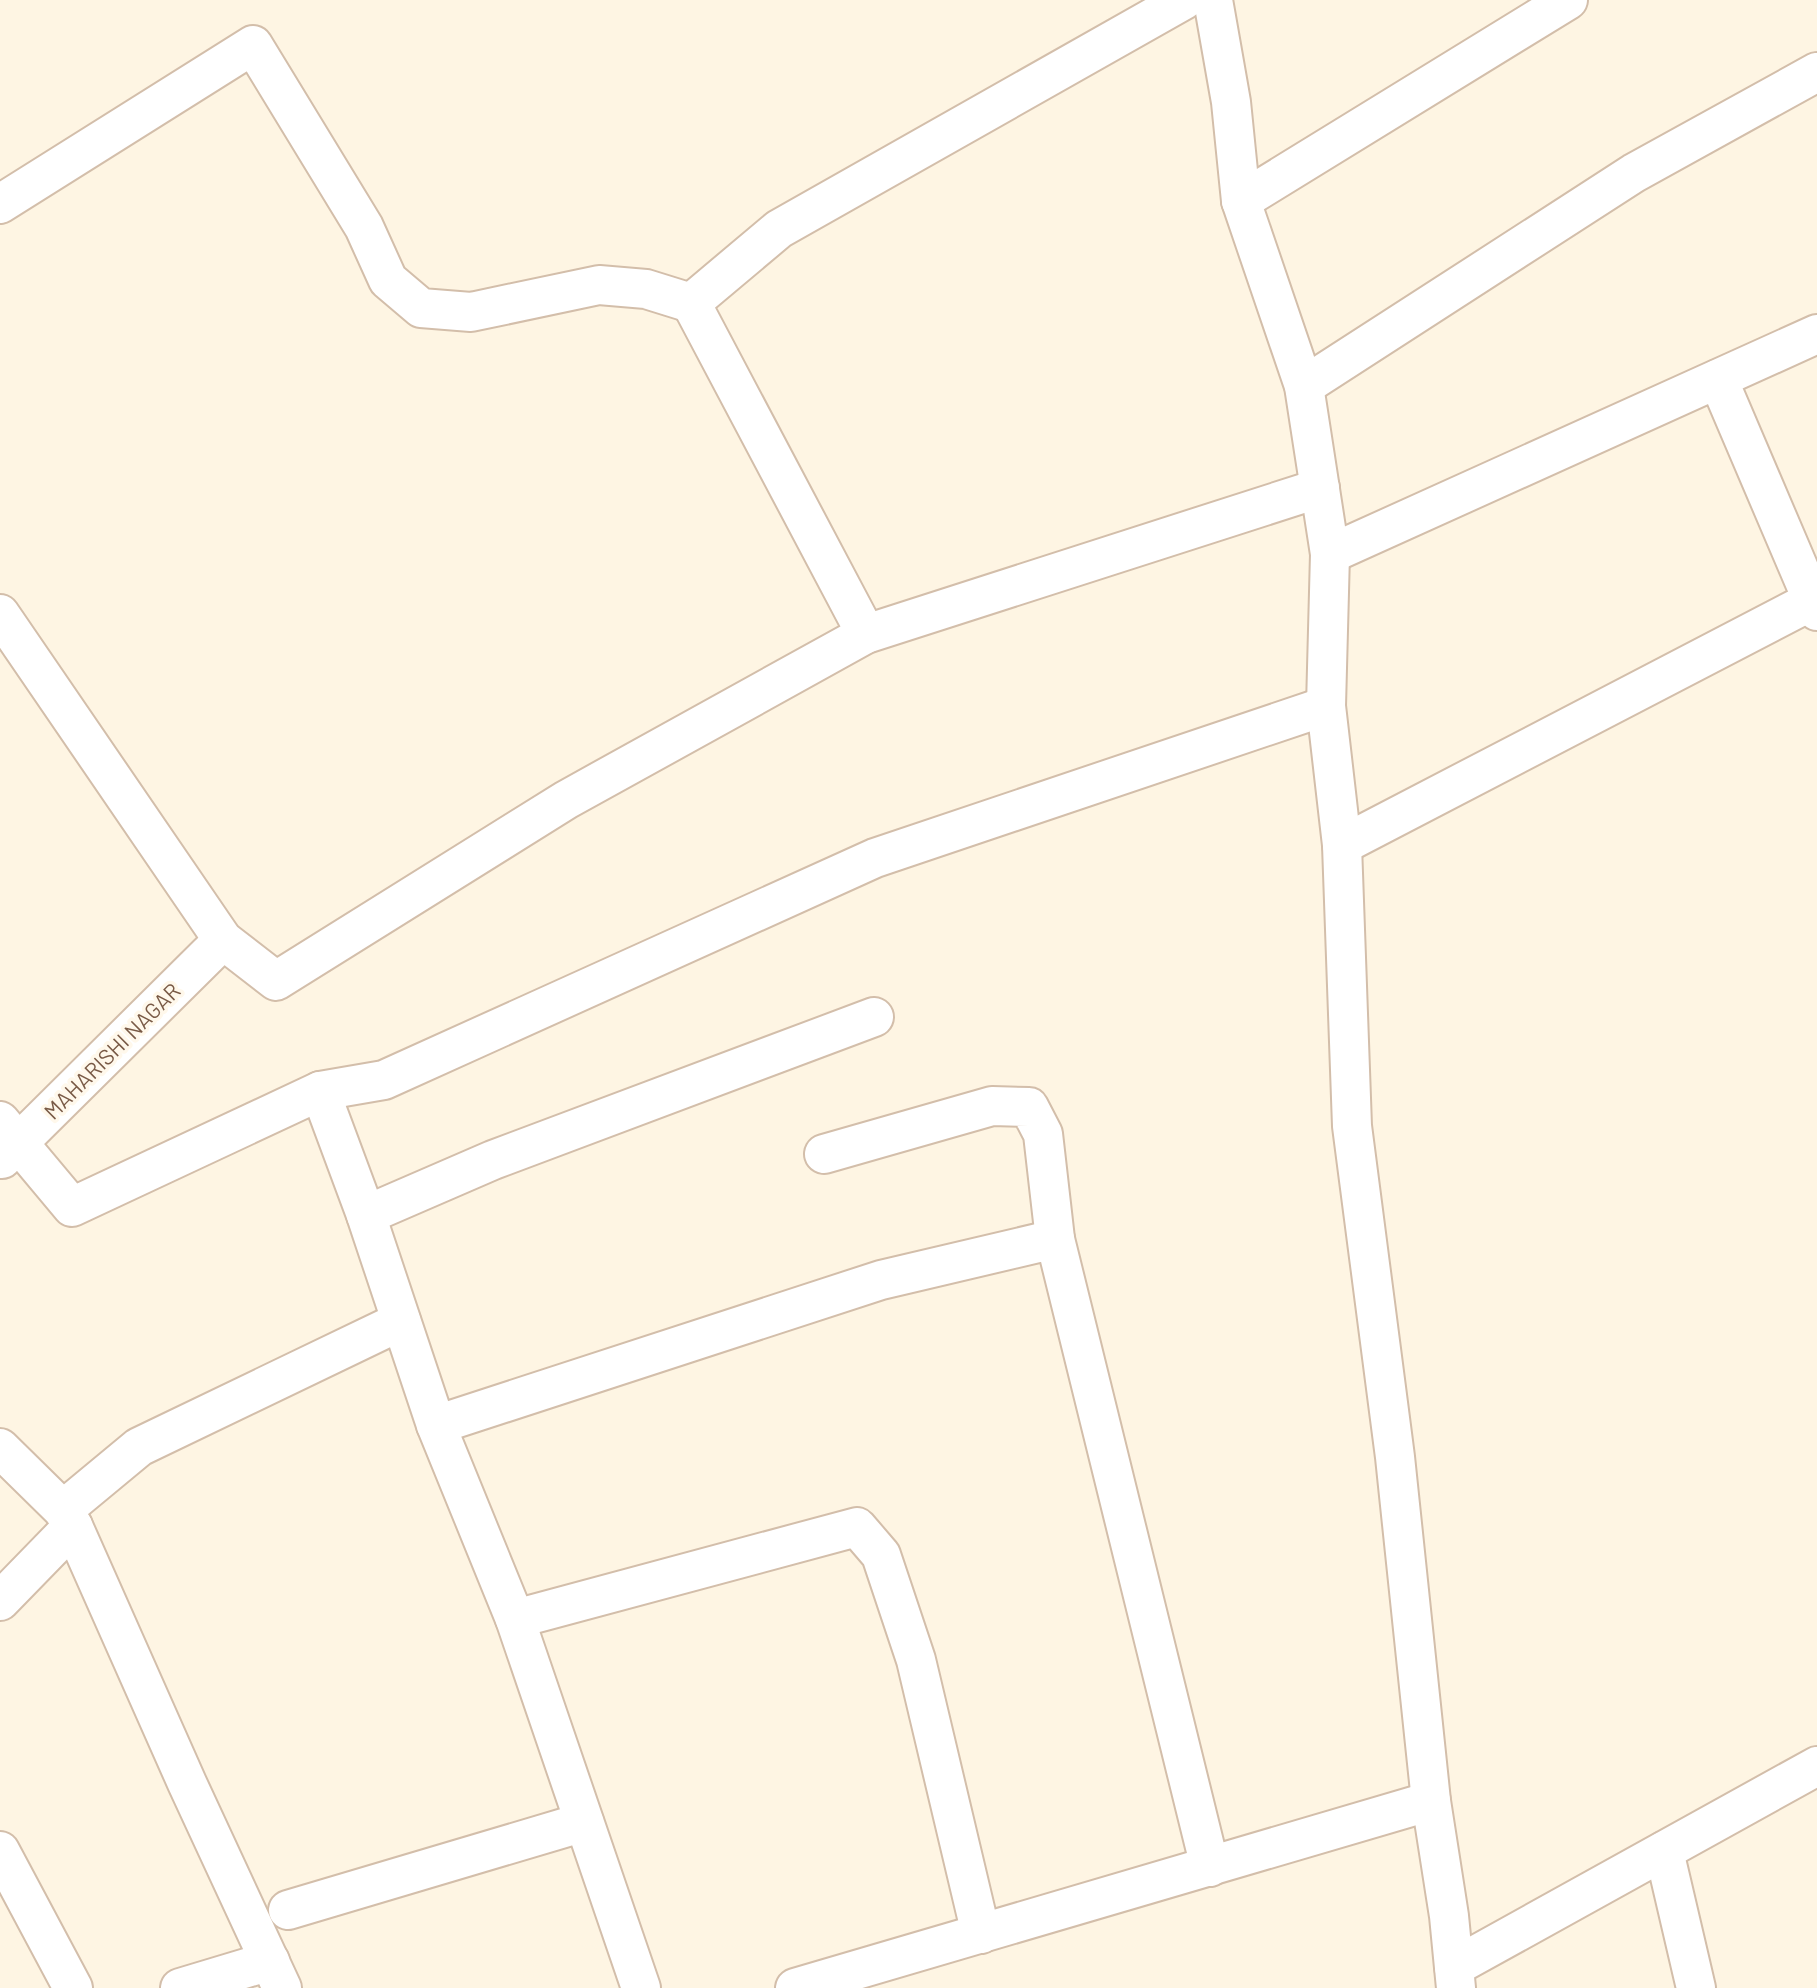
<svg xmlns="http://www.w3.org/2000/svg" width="1817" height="1988" viewBox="0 0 1817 1988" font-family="Barlow,sans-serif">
	<rect width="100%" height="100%" fill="#fef5e3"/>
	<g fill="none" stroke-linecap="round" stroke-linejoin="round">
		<defs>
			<g id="minor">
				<polyline points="1213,0 1231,102 1241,201 1304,386 1330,554 1326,706 1342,845 1352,1126 1395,1457 1431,1801 1449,1916 1456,1988"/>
				<polyline points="1241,201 1568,0"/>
				<polyline points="0,204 253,45 364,227 388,280 421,308 471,312 599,285 646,289 691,303"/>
				<polyline points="1718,379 1817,611"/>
				<polyline points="1304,386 1634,173 1817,72"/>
				<polyline points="1330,554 1817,334"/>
				<polyline points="0,614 223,940 276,981 566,800 866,634 1320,488"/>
				<polyline points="866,634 691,303 779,229 1184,0"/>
				<polyline points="1342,845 1817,598"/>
				<polyline points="320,1091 366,1215 436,1425 515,1619 641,1988"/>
				<polyline points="0,1121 72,1207 320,1091 384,1080 875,858 1326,706"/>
				<polyline points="824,1154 992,1106 1029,1107 1043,1134 1055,1239"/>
				<polyline points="2,1159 223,940"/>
				<polyline points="366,1215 493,1160 874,1017"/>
				<polyline points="436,1425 881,1280 1055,1239 1210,1867"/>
				<polyline points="0,1448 63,1510 73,1526 187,1783 282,1988"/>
				<polyline points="63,1510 139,1447 401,1321"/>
				<polyline points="0,1601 73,1526"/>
				<polyline points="515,1619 857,1527 881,1555 916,1660 981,1934"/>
				<polyline points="0,1851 73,1988"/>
				<polyline points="1664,1851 1696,1988"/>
				<polyline points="288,1910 584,1822"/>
				<polyline points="1454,1967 1817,1766"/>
				<polyline points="180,1988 270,1961"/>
				<polyline points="795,1988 1431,1801"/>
			</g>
		</defs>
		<use href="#minor" stroke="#d3beaa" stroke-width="42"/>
		<use href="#minor" stroke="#fff" stroke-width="38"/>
	</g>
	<g text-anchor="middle" stroke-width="7" stroke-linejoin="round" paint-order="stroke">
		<g font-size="22" fill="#795a46" stroke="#fff8eb">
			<text transform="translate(112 1051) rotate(-45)" y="8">MAHARISHI NAGAR</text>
		</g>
	</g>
</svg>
